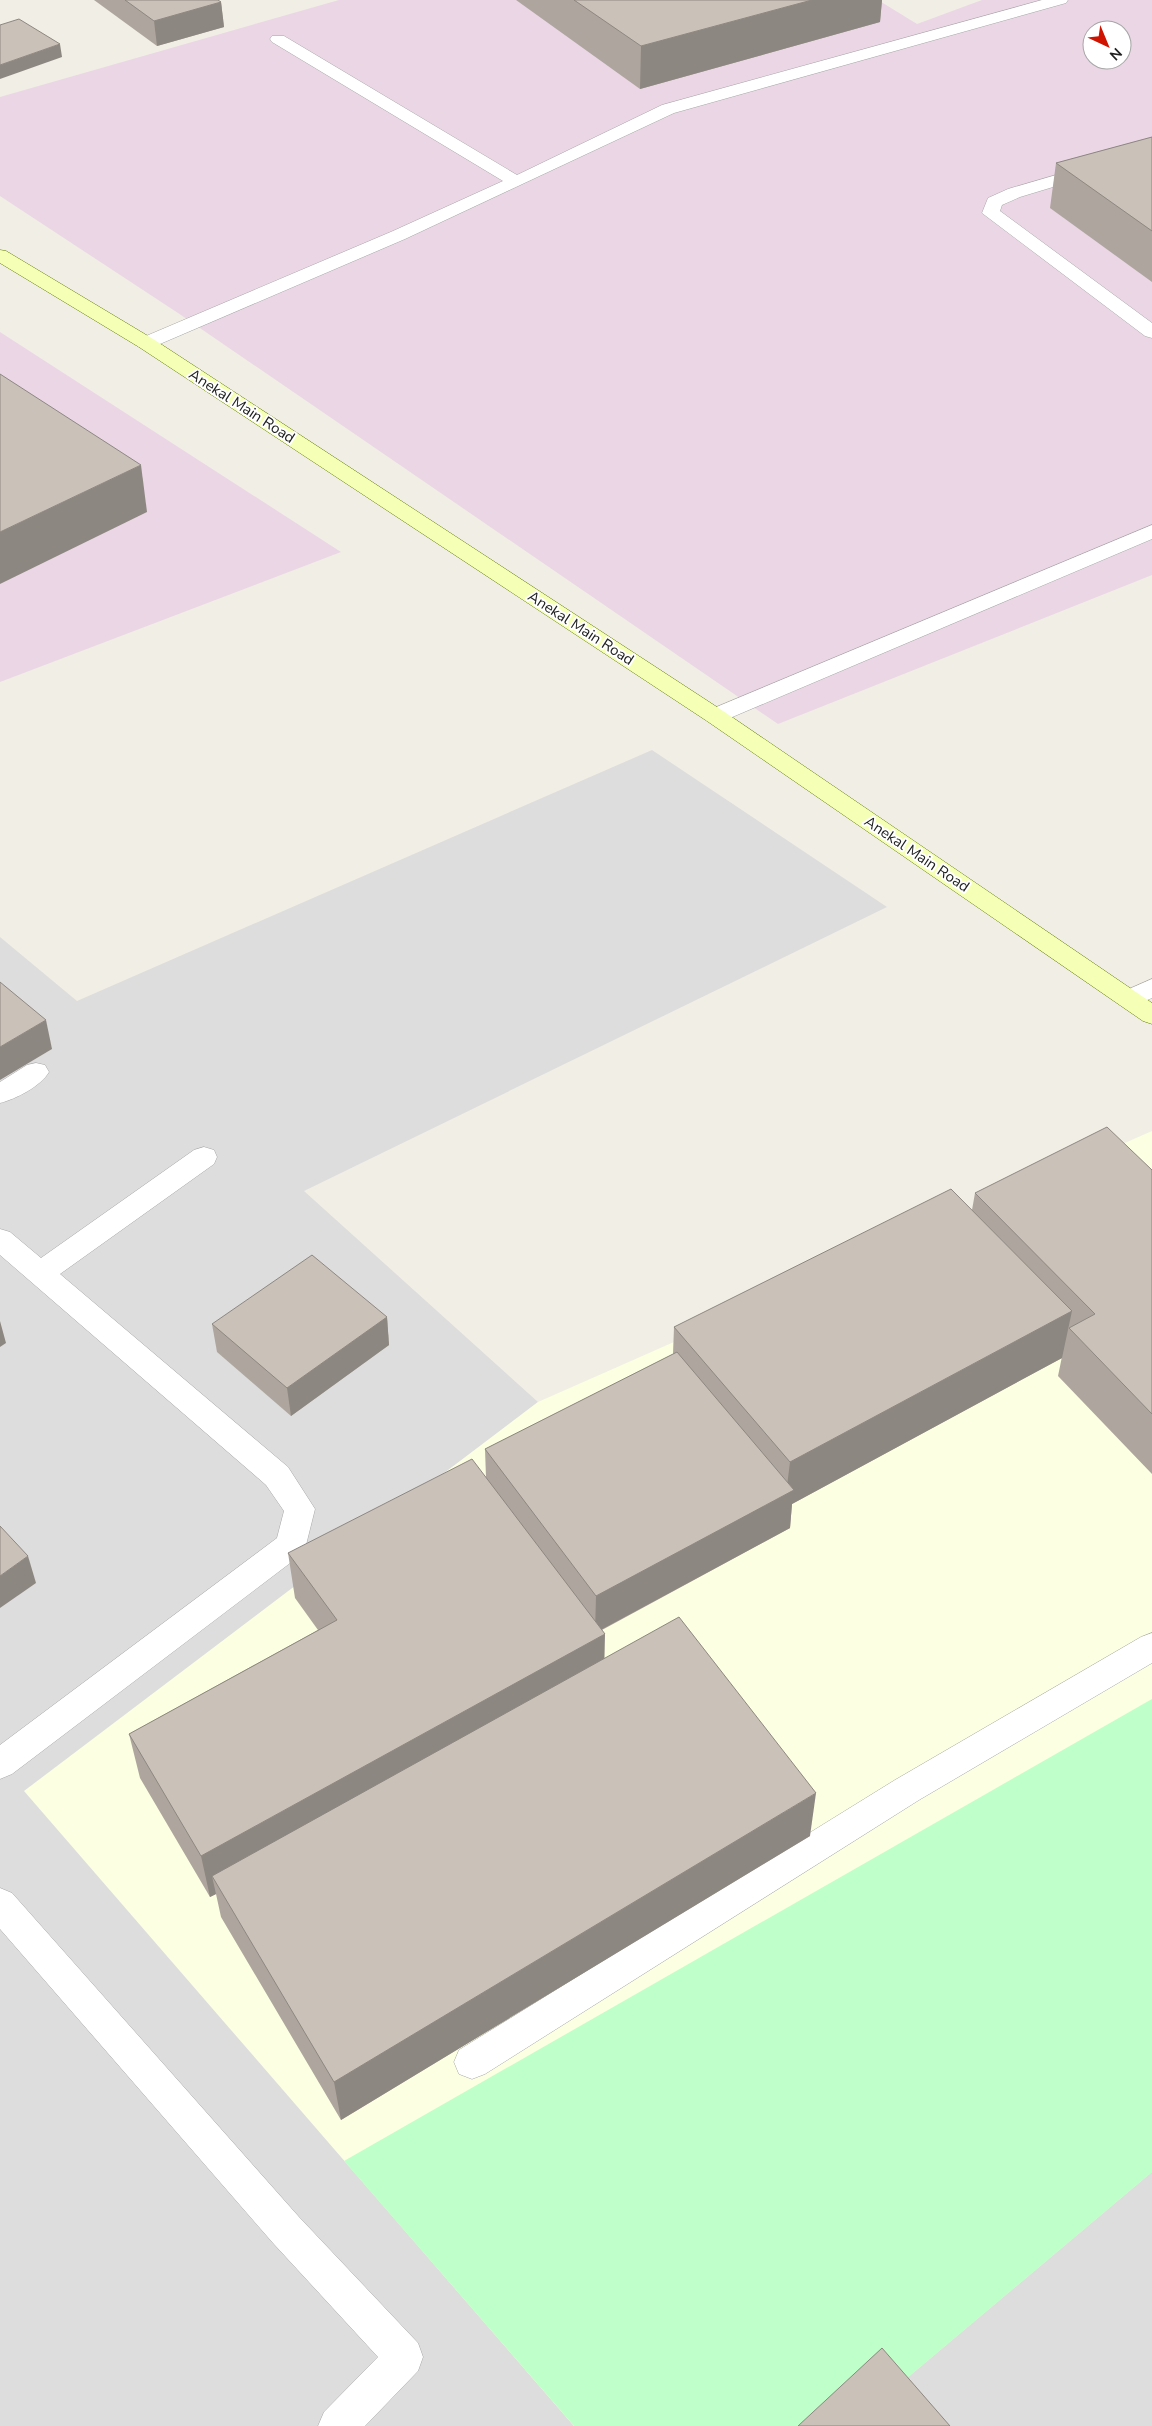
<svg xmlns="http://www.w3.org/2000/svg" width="1152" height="2426" viewBox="0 0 1152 2426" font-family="'Nunito Sans',sans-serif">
	<rect width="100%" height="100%" fill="#f1eee5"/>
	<g fill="#dedddd">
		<polygon points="652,750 887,907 304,1191 538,1402 25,1791 574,2426 0,2426 0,937 77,1001"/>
		<polygon points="1152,2172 1152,2426 850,2426"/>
	</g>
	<g fill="#ebd6e5" fill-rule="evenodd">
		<path d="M339,0H878L917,24L982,0H1152V575L778,724L178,313L0,196V97ZM1092,30H1122V60H1092Z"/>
		<polygon points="0,332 341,552 0,682"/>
	</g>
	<polygon fill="#fcffe1" points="1152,1131 1152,2172 574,2426 24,1791 538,1402"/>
	<polygon fill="#bfffc9" points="1152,1699 1152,2172 850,2426 574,2426 344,2161"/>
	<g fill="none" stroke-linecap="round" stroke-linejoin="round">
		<defs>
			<g id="service">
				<polygon points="1042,0 1068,0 1066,3 674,113 405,239 153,347 139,347 136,343 139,339 393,231 503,181 272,42 270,39 272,36 284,36 517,175 662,105"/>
				<polygon points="1152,147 1152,157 1020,197 1002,205 1000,211 1152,323 1152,338 1145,336 982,213 988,198 1008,189"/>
				<polygon points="1152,525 1152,539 723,721 715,723 707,721 704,716 707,711"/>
				<polygon points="1152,1633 1152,1663 919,1800 485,2074 472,2079 459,2074 454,2062 459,2050 895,1780 1141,1637"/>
			</g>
			<g id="minor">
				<polygon points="1152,979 1152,998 1129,1008 1120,1005 1116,999 1120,993"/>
				<path d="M36,1063L45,1065L49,1072C41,1086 16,1099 0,1103V1082L27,1065Z"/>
				<polygon points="204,1147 214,1150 217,1157 214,1164 60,1274 288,1467 315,1509 306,1545 302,1554 12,1774 0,1779 0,1745 277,1538 284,1511 266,1485 0,1255 0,1229 10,1232 41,1258 194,1150"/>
				<polygon points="0,1888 12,1893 299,2217 418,2343 423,2357 418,2371 365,2426 318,2426 324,2412 378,2357 273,2243 0,1929"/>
			</g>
			<polygon id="secondary" points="0,250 6,251 153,339 723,711 1152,1003 1152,1024 1143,1021 707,721 139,347 0,263"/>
		</defs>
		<use href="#service" stroke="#a7a7a7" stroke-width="1"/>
		<use href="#minor" stroke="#a7a7a7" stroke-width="1"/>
		<use href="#secondary" stroke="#657e00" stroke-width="1"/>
		<use href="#service" fill="#fff" fill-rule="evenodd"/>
		<use href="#minor" fill="#fff" fill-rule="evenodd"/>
		<use href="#secondary" fill="#f5ffb6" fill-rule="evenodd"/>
	</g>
	<g fill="#aea69e">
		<polygon points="94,0 218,0 221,2 224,27 157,46"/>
		<polygon points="516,0 882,0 880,22 640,89"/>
		<polygon points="1152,137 1152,282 1050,208 1056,163"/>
		<polygon points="1152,1170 1152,1474 1058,1376 1065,1342 1062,1358 792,1504 790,1528 602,1630 604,1658 810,1836 341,2120 221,1917 216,1894 210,1897 140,1778 129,1734 318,1630 295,1598 288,1553 486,1478 485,1449 673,1354 674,1327 972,1210 975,1193"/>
		<polygon points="387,1317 389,1345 291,1416 217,1352 212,1324"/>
	</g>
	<g fill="#8d8781">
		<polygon points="812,0 882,0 880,22 640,89 641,46"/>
		<polygon points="221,2 224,27 157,46 154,21"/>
		<polygon points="60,44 62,57 0,79 0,65"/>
		<polygon points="141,465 147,512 0,584 0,532"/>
		<polygon points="46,1020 52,1049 0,1080 0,1047"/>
		<polygon points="1072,1311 1062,1358 792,1504 790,1528 595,1633 596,1596 786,1494 790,1462"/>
		<polygon points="387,1317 389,1345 291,1416 287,1388"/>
		<polygon points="0,1321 6,1343 0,1347"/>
		<polygon points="28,1556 36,1583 0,1608 0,1576"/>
		<polygon points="605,1634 604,1678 212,1876 216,1894 210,1897 201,1856"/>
		<polygon points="816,1793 810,1836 341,2120 334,2082"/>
	</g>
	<g fill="#cac1b8" stroke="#8d8781">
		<polygon points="125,0 218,0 221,2 154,21"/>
		<polygon points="574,0 812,0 641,46"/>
		<polygon points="19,19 60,44 0,65 0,25"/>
		<polygon points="1152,137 1152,231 1056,163"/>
		<polygon points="0,374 141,465 0,532"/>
		<polygon points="0,982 46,1020 0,1047"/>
		<polygon points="1107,1127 1152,1170 1152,1414 1069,1328 1095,1314 975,1193"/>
		<polygon points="951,1189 1072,1311 790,1462 674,1327"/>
		<polygon points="312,1255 387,1317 287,1388 212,1324"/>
		<polygon points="677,1352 794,1490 596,1596 485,1449"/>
		<polygon points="472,1459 605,1634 201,1856 129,1734 337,1620 288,1553"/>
		<polygon points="0,1526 28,1556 0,1576"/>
		<polygon points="679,1617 816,1793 334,2082 212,1876"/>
		<polygon points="882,2348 950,2426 798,2426"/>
	</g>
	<g text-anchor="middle" stroke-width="4" stroke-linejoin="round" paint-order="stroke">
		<g font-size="15" fill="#202020" stroke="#fff">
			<text transform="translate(242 406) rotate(33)" y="5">Anekal Main Road</text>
			<text transform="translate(581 628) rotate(33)" y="5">Anekal Main Road</text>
			<text transform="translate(917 854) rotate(34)" y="5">Anekal Main Road</text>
		</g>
	</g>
	<g transform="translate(1107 45) rotate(136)"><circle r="24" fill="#ffffff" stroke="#a6a6a6"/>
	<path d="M0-4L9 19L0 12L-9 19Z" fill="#d01200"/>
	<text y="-8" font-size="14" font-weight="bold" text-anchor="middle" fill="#202020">N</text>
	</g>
</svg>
